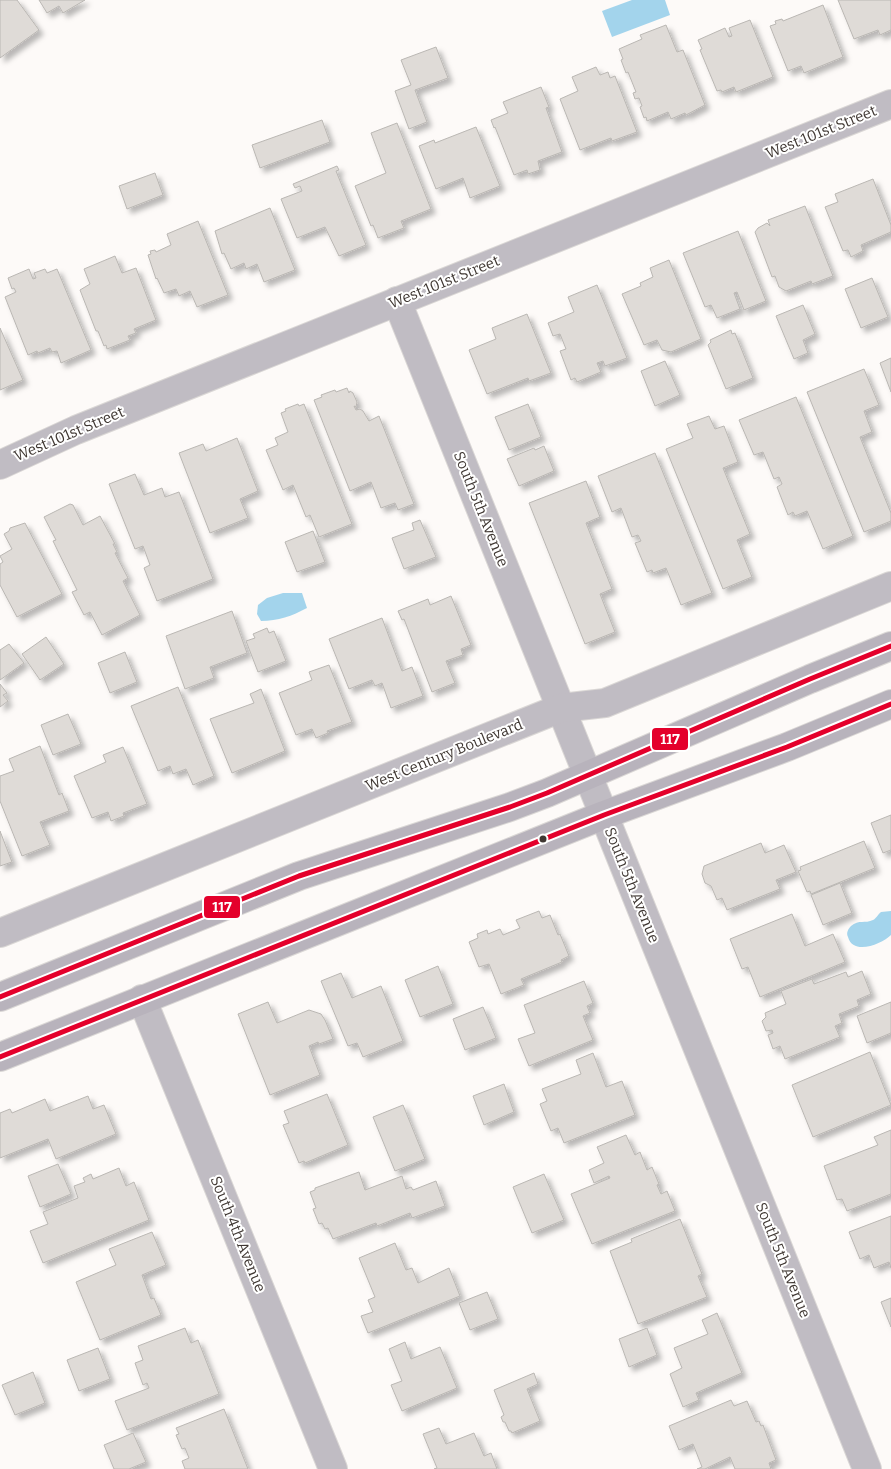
<svg xmlns="http://www.w3.org/2000/svg" width="891" height="1469" viewBox="0 0 891 1469" font-family="Bitter,serif">
	<defs>
		<filter id="shadow"><feDropShadow dx="4.5" dy="4.5" stdDeviation="2.5" flood-color="#0004"/></filter>
	</defs>
	<rect width="100%" height="100%" fill="#fdfaf8"/>
	<g fill="#a3d4ec">
		<polygon points="632,0 665,0 670,15 612,37 602,11"/>
		<path d="M283,593H302L307,608C292,616 278,621 261,621L257,614L258,605L267,598Z"/>
		<path d="M891,911V935C882,944 853,956 848,937C846,933 848,929 851,926C859,919 865,924 873,920C876,919 878,914 881,912Z"/>
	</g>
	<g fill="#dfdbd7" stroke="#bab7b3" filter="url(#shadow)">
		<polygon points="0,0 17,0 39,30 0,58"/>
		<polygon points="39,0 85,0 63,13 59,6 47,13"/>
		<polygon points="838,0 891,0 891,30 880,35 878,30 854,39"/>
		<polygon points="823,5 843,57 804,73 801,66 788,71 770,26 776,24 775,21 782,19 783,21"/>
		<polygon points="750,20 773,77 736,92 734,87 722,92 721,90 717,91 700,50 702,49 698,40 725,28 729,37 732,36 729,28"/>
		<polygon points="666,25 677,52 683,50 705,105 686,115 685,113 671,119 668,112 647,121 646,117 644,118 640,107 642,106 639,98 635,99 633,93 636,92 628,72 626,73 621,60 623,59 619,49 642,39 640,35"/>
		<polygon points="436,47 448,78 415,90 427,122 409,129 395,91 411,85 401,60"/>
		<polygon points="596,67 600,75 608,72 610,78 615,76 637,132 612,141 611,138 580,150 560,99 578,91 572,77"/>
		<polygon points="541,87 549,107 546,108 562,152 538,161 540,170 528,174 527,170 514,175 495,127 494,128 491,120 508,113 503,102"/>
		<polygon points="322,120 330,142 260,168 252,145"/>
		<polygon points="397,123 431,209 401,221 404,228 378,238 373,225 371,226 355,186 386,173 371,133"/>
		<polygon points="476,127 500,186 470,198 463,178 436,189 419,146 434,140 435,143"/>
		<polygon points="337,166 339,170 336,171 366,245 339,256 325,227 297,238 281,199 302,191 300,186 295,188 293,184"/>
		<polygon points="155,173 163,195 127,209 119,186"/>
		<polygon points="873,179 891,225 891,232 861,245 863,251 851,257 848,250 843,251 825,207 838,202 835,194"/>
		<polygon points="805,206 833,276 812,284 811,281 786,291 779,287 775,276 772,277 755,232 758,228 767,223 770,226 768,220"/>
		<polygon points="270,208 295,270 264,282 257,264 246,269 244,263 231,269 224,253 222,254 215,231"/>
		<polygon points="198,221 228,295 197,307 190,291 179,296 176,289 164,293 157,278 156,279 148,255 151,254 150,251 155,250 156,252 171,245 167,234"/>
		<polygon points="738,231 766,301 744,310 737,292 734,293 740,309 717,318 711,305 705,307 683,253"/>
		<polygon points="115,256 122,273 136,268 156,320 134,329 136,333 128,336 130,340 107,349 106,345 104,346 98,331 96,331 80,290 90,284 84,269"/>
		<polygon points="669,260 701,339 671,352 662,350 657,340 644,345 622,294 641,286 640,283 653,277 650,268"/>
		<polygon points="29,269 33,279 36,278 34,273 45,269 47,273 57,269 91,350 61,363 57,351 52,352 50,348 38,353 37,351 28,355 5,297 16,292 14,288 12,289 8,278"/>
		<polygon points="872,278 888,317 861,328 845,289"/>
		<polygon points="597,285 627,358 605,366 603,361 597,363 601,372 577,382 575,378 571,380 560,351 566,349 560,334 553,336 548,323 574,312 568,297"/>
		<polygon points="803,305 815,334 803,340 808,353 794,359 776,316"/>
		<polygon points="527,314 551,373 529,381 528,378 487,394 469,350 496,339 492,328"/>
		<polygon points="0,328 23,380 0,390"/>
		<polygon points="731,330 732,334 735,333 753,378 726,389 708,345 711,342 710,340"/>
		<polygon points="891,358 891,392 880,363"/>
		<polygon points="665,361 680,395 655,406 641,371"/>
		<polygon points="864,369 879,405 864,411 872,432 860,437 891,513 891,521 864,532 807,392"/>
		<polygon points="347,388 349,393 350,391 353,393 357,402 356,407 354,406 356,410 360,409 363,411 369,421 379,416 414,504 398,510 395,503 381,508 371,482 350,491 314,400 322,397 321,395 335,390 336,392"/>
		<polygon points="796,397 853,536 823,549 807,511 795,516 793,512 788,515 777,487 782,484 779,477 774,479 763,452 754,455 739,420"/>
		<polygon points="298,404 299,406 304,404 352,524 319,537 310,515 306,517 293,485 283,490 266,450 278,445 275,438 288,432 281,413 286,411 285,409"/>
		<polygon points="528,404 541,437 509,450 495,417"/>
		<polygon points="709,416 715,429 724,426 738,462 723,468 750,534 737,540 752,577 723,589 666,449 693,438 687,424"/>
		<polygon points="237,438 258,491 240,499 248,518 210,533 179,453 203,444 206,451"/>
		<polygon points="544,446 554,471 519,486 507,459 534,448 535,450"/>
		<polygon points="655,453 712,593 681,605 666,568 653,573 652,570 647,572 635,543 641,541 638,535 632,537 621,508 612,512 598,476"/>
		<polygon points="135,474 144,495 162,488 165,497 179,492 213,579 157,601 144,568 150,565 143,546 135,549 109,484"/>
		<polygon points="586,481 600,517 586,523 612,589 600,594 615,632 585,644 529,503"/>
		<polygon points="70,504 73,505 83,525 100,516 115,544 113,544 117,552 115,553 128,578 123,581 140,615 102,635 90,612 84,615 72,592 77,590 53,541 56,540 44,517"/>
		<polygon points="420,520 436,557 404,569 392,538 414,530 412,523"/>
		<polygon points="25,523 62,594 17,617 0,585 0,564 3,562 0,556 12,549 4,534 9,531 10,528"/>
		<polygon points="313,531 325,562 297,572 285,542"/>
		<polygon points="451,596 471,645 461,649 463,655 446,661 455,683 432,692 404,619 402,620 398,611 428,599 430,605"/>
		<polygon points="232,611 247,653 210,667 214,678 185,689 166,636"/>
		<polygon points="382,618 402,671 412,667 423,696 391,708 382,683 375,686 372,680 349,689 329,639"/>
		<polygon points="267,628 269,633 274,631 286,661 258,672 246,641 255,638 253,634"/>
		<polygon points="46,637 64,664 40,680 22,654"/>
		<polygon points="9,644 24,663 0,680 0,650"/>
		<polygon points="125,652 137,682 110,693 98,663"/>
		<polygon points="329,665 352,722 327,731 328,733 316,738 312,729 296,735 279,693 312,680 309,672"/>
		<polygon points="0,684 7,693 3,695 8,701 0,707"/>
		<polygon points="178,687 214,776 193,785 186,769 173,774 170,766 158,771 131,706"/>
		<polygon points="261,689 285,751 232,773 210,719 254,703 250,694"/>
		<polygon points="68,714 81,744 53,755 41,725"/>
		<polygon points="40,746 59,795 62,793 69,811 40,822 50,845 22,856 0,801 0,776 14,771 9,759"/>
		<polygon points="123,747 147,804 123,813 124,816 111,821 108,812 92,818 74,776 106,762 103,755"/>
		<polygon points="891,815 891,850 883,853 871,823"/>
		<polygon points="0,831 12,862 0,866"/>
		<polygon points="864,841 875,868 811,894 810,891 807,892 798,871 801,870 800,867"/>
		<polygon points="761,843 765,853 784,845 796,872 776,880 780,889 727,910 722,898 717,900 711,886 705,883 702,874 704,866"/>
		<polygon points="840,883 852,913 823,925 811,895"/>
		<polygon points="539,911 542,918 550,915 558,935 560,934 569,956 561,960 562,962 521,979 524,985 501,994 489,964 479,967 469,942 478,938 477,934 487,930 488,934 500,929 503,935 520,928 516,920"/>
		<polygon points="792,914 805,946 833,934 845,962 760,997 748,967 742,969 730,939"/>
		<polygon points="438,966 453,1004 420,1017 405,980"/>
		<polygon points="862,971 871,994 857,1000 859,1006 839,1014 842,1023 835,1026 840,1037 785,1059 780,1046 773,1049 768,1035 773,1033 772,1030 766,1031 762,1021 766,1017 765,1013 786,1004 781,991 812,979 814,984 846,972 848,977"/>
		<polygon points="341,973 352,998 381,986 403,1041 363,1057 357,1043 348,1046 321,981"/>
		<polygon points="584,981 593,1003 587,1006 590,1013 583,1016 593,1040 529,1066 518,1039 535,1033 524,1005"/>
		<polygon points="268,1002 277,1023 309,1010 321,1014 325,1020 333,1039 319,1044 318,1042 309,1046 320,1075 270,1095 238,1014"/>
		<polygon points="891,1002 891,1033 867,1043 857,1016"/>
		<polygon points="483,1007 496,1038 465,1050 453,1019"/>
		<polygon points="870,1052 891,1105 813,1137 792,1085"/>
		<polygon points="593,1053 606,1087 622,1081 635,1115 564,1143 558,1128 551,1131 540,1104 547,1101 542,1089 581,1074 576,1060"/>
		<polygon points="504,1084 514,1112 484,1125 473,1096"/>
		<polygon points="327,1094 348,1145 305,1163 304,1161 299,1163 283,1125 289,1123 284,1111"/>
		<polygon points="88,1096 93,1109 104,1105 116,1134 56,1159 48,1139 0,1158 0,1113 10,1109 12,1113 45,1099 50,1111"/>
		<polygon points="403,1105 425,1159 395,1171 373,1117"/>
		<polygon points="891,1130 891,1194 847,1211 842,1199 837,1200 824,1166 878,1145 874,1137"/>
		<polygon points="626,1135 635,1155 640,1152 647,1170 652,1167 659,1184 657,1185 661,1194 667,1191 675,1211 592,1244 571,1194 610,1178 609,1176 594,1183 589,1170 604,1163 597,1147"/>
		<polygon points="58,1164 71,1194 40,1207 28,1176"/>
		<polygon points="119,1168 126,1186 134,1182 149,1220 43,1263 30,1231 48,1224 43,1212 78,1198 74,1186 85,1182 83,1178 91,1174 93,1179"/>
		<polygon points="359,1172 365,1190 402,1176 406,1189 411,1187 413,1190 436,1181 445,1206 412,1218 410,1213 377,1226 376,1223 333,1239 328,1228 325,1229 322,1223 319,1224 313,1209 316,1208 310,1192 315,1190 315,1188"/>
		<polygon points="544,1174 564,1220 532,1233 513,1187"/>
		<polygon points="891,1216 891,1268 889,1262 874,1268 869,1255 860,1259 849,1232"/>
		<polygon points="680,1219 702,1274 698,1276 707,1297 638,1324 610,1251 632,1242 631,1239"/>
		<polygon points="152,1232 166,1265 142,1275 151,1299 154,1298 161,1315 100,1340 76,1282 116,1265 109,1249"/>
		<polygon points="395,1243 406,1270 412,1268 418,1283 449,1268 460,1296 368,1333 361,1316 373,1312 368,1300 375,1297 359,1258"/>
		<polygon points="487,1292 498,1319 470,1330 459,1303"/>
		<polygon points="891,1298 891,1327 881,1302"/>
		<polygon points="717,1313 742,1373 696,1393 699,1400 683,1407 670,1374 682,1368 674,1348 708,1334 702,1320"/>
		<polygon points="185,1328 191,1343 198,1340 219,1394 127,1430 115,1401 149,1388 147,1383 143,1385 135,1363 143,1360 138,1346"/>
		<polygon points="647,1328 657,1355 629,1367 619,1339"/>
		<polygon points="405,1342 411,1359 440,1347 457,1388 402,1411 391,1385 402,1381 389,1349"/>
		<polygon points="98,1348 110,1379 79,1391 67,1360"/>
		<polygon points="33,1372 45,1403 15,1415 2,1385"/>
		<polygon points="534,1373 538,1384 527,1389 540,1421 512,1433 511,1431 509,1431 505,1422 503,1422 501,1417 504,1415 494,1390"/>
		<polygon points="731,1400 734,1406 747,1401 756,1422 759,1421 761,1426 763,1425 776,1460 769,1463 771,1469 735,1469 730,1457 705,1469 697,1469 702,1467 693,1444 679,1450 669,1426"/>
		<polygon points="224,1409 248,1469 185,1469 182,1461 189,1458 185,1448 182,1449 176,1435 179,1434 176,1428"/>
		<polygon points="439,1428 446,1444 474,1433 484,1456 491,1453 497,1469 434,1469 437,1468 423,1434"/>
		<polygon points="133,1433 146,1462 129,1469 114,1469 104,1445"/>
	</g>
	<g fill="none" stroke-linecap="round" stroke-linejoin="round">
		<defs>
			<g id="minor">
				<polyline points="397,301 867,1469"/>
				<polyline points="0,465 76,430 891,104"/>
				<polyline points="0,933 561,708 605,703 891,586"/>
				<polyline points="142,999 333,1469"/>
			</g>
			<g id="major">
				<polyline points="0,997 299,876 510,807 547,793 810,679 891,646"/>
				<polyline points="0,1057 604,815 787,747 891,704"/>
			</g>
		</defs>
		<use href="#minor" stroke="#dad7d5" stroke-width="30"/>
		<use href="#major" stroke="#dad7d5" stroke-width="30"/>
		<use href="#minor" stroke="#c0bcc3" stroke-width="28"/>
		<use href="#major" stroke="#b8b3bc" stroke-width="28"/>
		<defs>
			<g id="bus-1">
				<polyline points="0,997 299,876 510,807 547,793 810,679 891,646"/>
				<polyline points="0,1057 604,815 787,747 891,704"/>
			</g>
		</defs>
		<use href="#bus-1" stroke="#fff" stroke-width="9"/>
		<use href="#bus-1" stroke="#e4002b" stroke-width="5"/>
	</g>
	<circle fill="#3f3732" stroke="#fff" stroke-width="2" cx="543" cy="839" r="4.5"/>
	<g text-anchor="middle" stroke-width="4" stroke-linejoin="round" paint-order="stroke">
		<g font-size="15" fill="#3f3732" stroke="#fff">
			<text transform="translate(821 132) rotate(-22)" y="5">West 101st Street</text>
			<text transform="translate(444 282) rotate(-22)" y="5">West 101st Street</text>
			<text transform="translate(69 434) rotate(-23)" y="5">West 101st Street</text>
			<text transform="translate(481 509) rotate(68)" y="5">South 5th Avenue</text>
			<text transform="translate(444 755) rotate(-22)" y="5">West Century Boulevard</text>
			<text transform="translate(632 885) rotate(68)" y="5">South 5th Avenue</text>
			<text transform="translate(238 1234) rotate(68)" y="5">South 4th Avenue</text>
			<text transform="translate(783 1260) rotate(68)" y="5">South 5th Avenue</text>
		</g>
	</g>
	<g stroke="#fff" stroke-width="2">
		<rect x="651" y="727" width="38" height="24" rx="5" fill="#e4002b"/>
		<rect x="203" y="895" width="38" height="24" rx="5" fill="#e4002b"/>
	</g>
	<g font-size="14" text-anchor="middle" font-weight="bold" fill="#fff">
		<text x="670" y="744">117</text>
		<text x="222" y="912">117</text>
	</g>
</svg>
